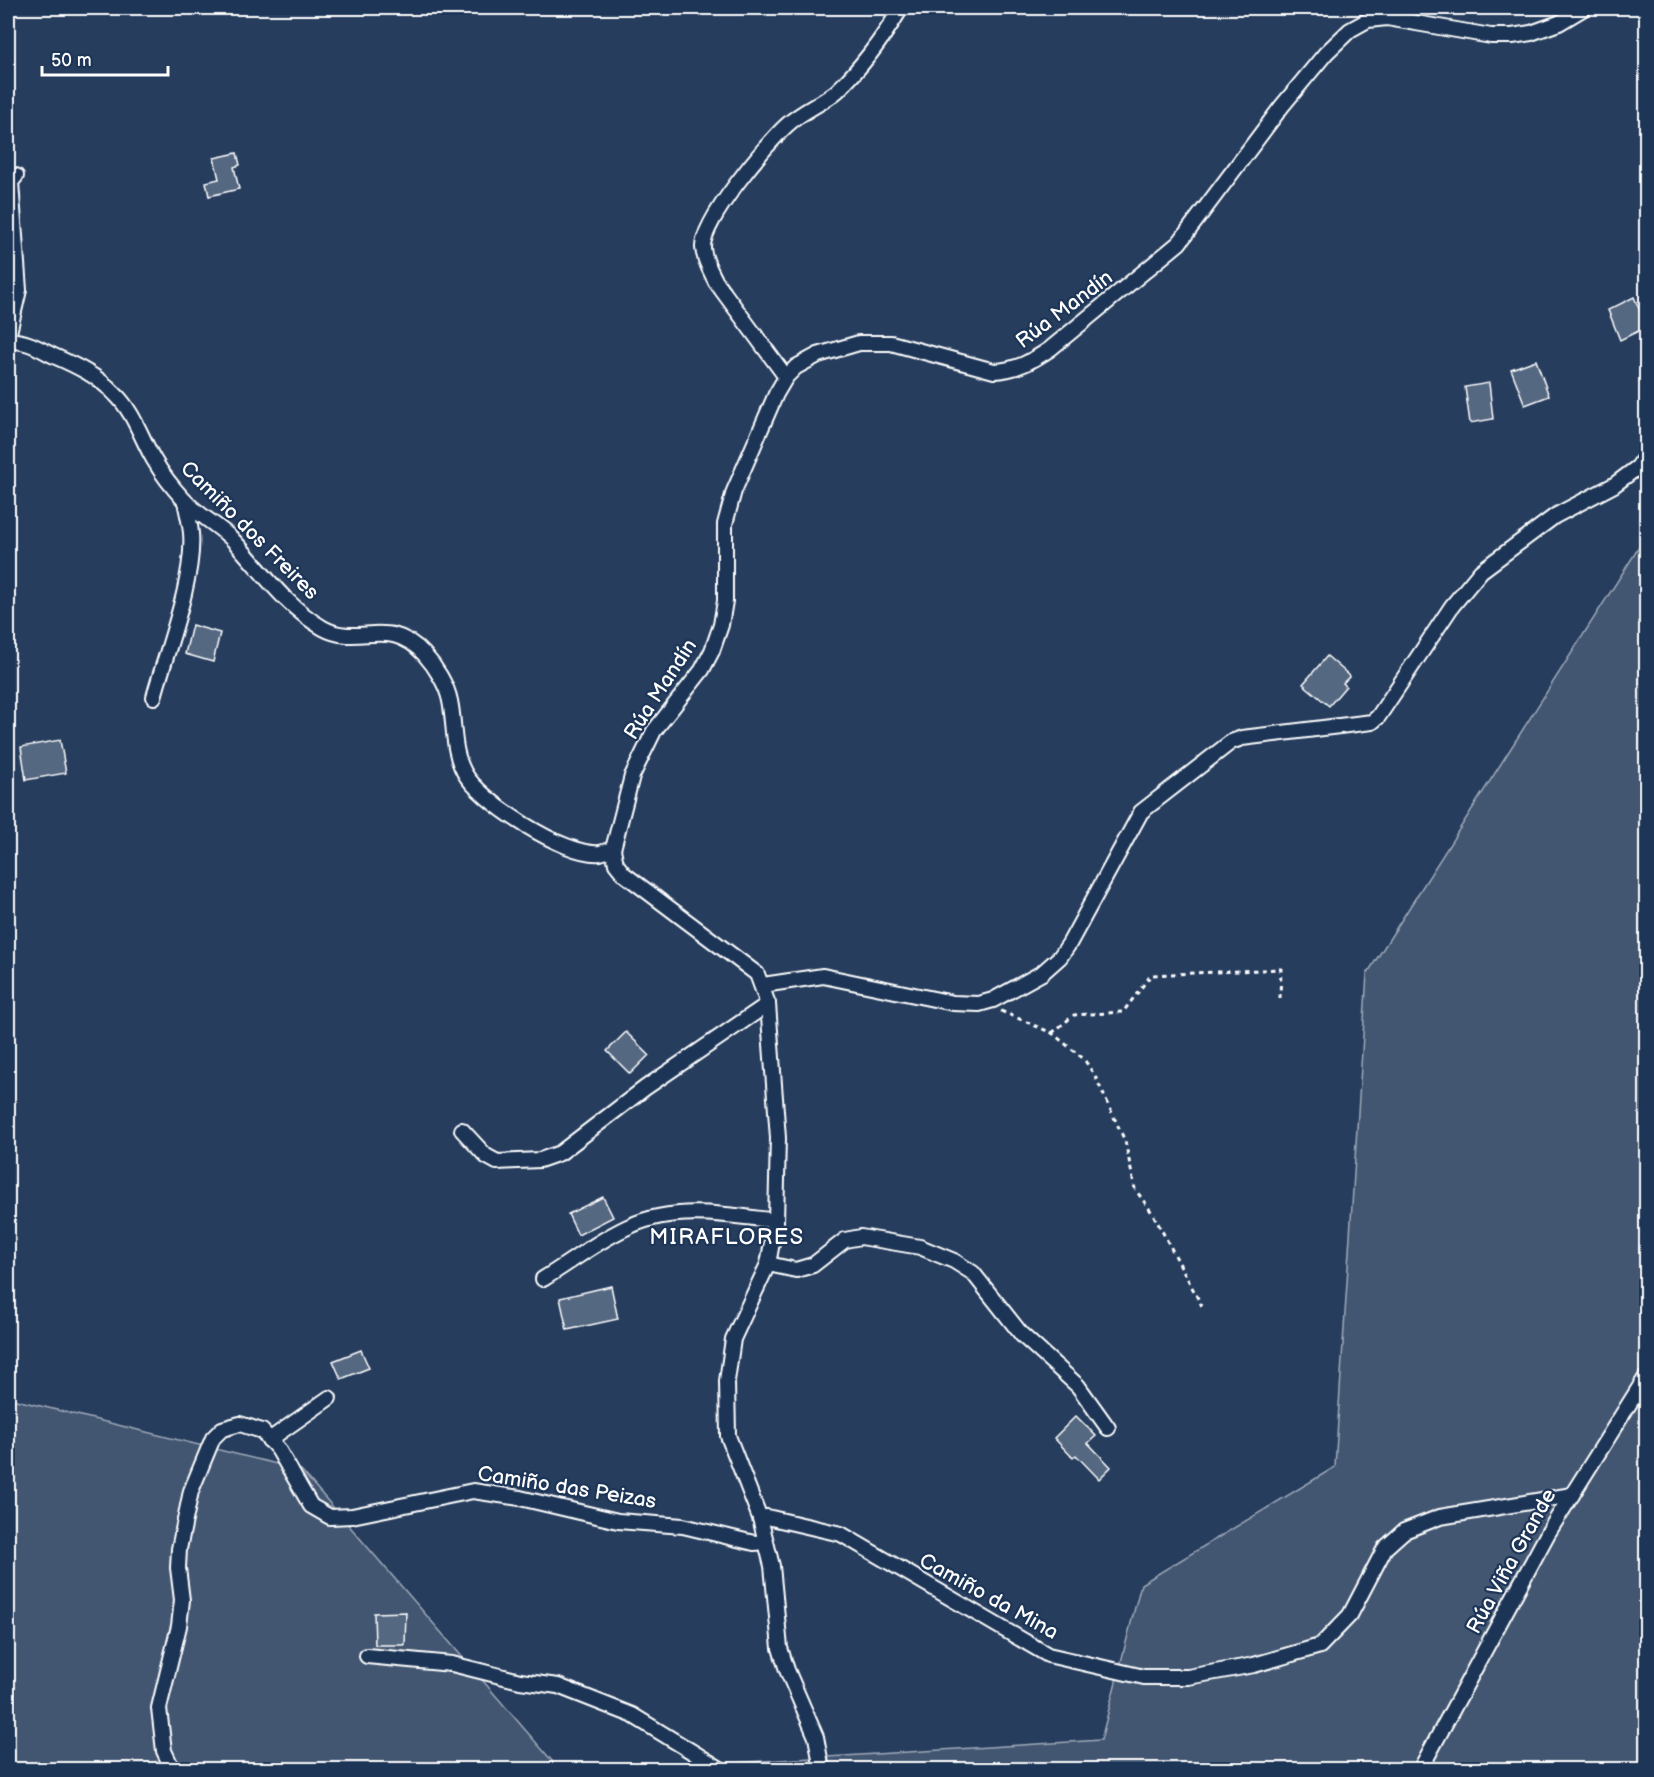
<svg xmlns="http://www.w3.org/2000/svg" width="1654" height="1777" viewBox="0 0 1654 1777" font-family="'Balsamiq Sans',sans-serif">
	<rect width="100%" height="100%" fill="#263d5e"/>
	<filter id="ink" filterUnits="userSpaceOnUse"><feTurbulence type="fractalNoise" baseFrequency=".0167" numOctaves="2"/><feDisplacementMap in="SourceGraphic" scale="12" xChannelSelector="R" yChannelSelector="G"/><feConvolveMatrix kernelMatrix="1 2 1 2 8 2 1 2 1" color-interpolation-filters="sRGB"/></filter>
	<g filter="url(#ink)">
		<g fill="#425672" stroke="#a0aab8" stroke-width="1.5">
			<polygon points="1646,540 1646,1769 620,1770 1101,1740 1141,1584 1335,1467 1367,974 1641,544"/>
			<polygon points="8,1398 301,1470 559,1769 8,1770"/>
		</g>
		<g fill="#556781" stroke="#fff" stroke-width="1.5">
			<polygon points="237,153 240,165 234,167 239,189 209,196 206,182 219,179 214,158"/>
			<polygon points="1634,297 1647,327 1620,340 1608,310"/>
			<polygon points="1536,360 1549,396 1525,405 1511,369"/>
			<polygon points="1489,383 1493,419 1470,423 1465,387"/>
			<polygon points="192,625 220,633 213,662 185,654"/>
			<polygon points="1327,656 1350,676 1343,683 1346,686 1329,706 1303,684"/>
			<polygon points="60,740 66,773 26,780 21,747"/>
			<polygon points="626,1032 649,1055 630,1074 607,1051"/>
			<polygon points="603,1197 613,1217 578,1235 568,1214"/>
			<polygon points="611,1286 618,1319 567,1330 560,1298"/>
			<polygon points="361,1350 369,1368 341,1379 333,1361"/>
			<polygon points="1076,1416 1096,1436 1088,1443 1111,1467 1099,1479 1076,1455 1073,1458 1054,1438"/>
			<polygon points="406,1612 405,1645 375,1645 374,1613"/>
		</g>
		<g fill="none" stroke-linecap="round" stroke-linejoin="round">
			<defs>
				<g id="street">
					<polyline points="8,337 19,290 11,182 16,176"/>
					<path d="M8,341C24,339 40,349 54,356C77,366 98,376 115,394C134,412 141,438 154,460C162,474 173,488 184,500C198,515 218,525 233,540C262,571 285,606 323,628C359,648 388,615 424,654C435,666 447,685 450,701C455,724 452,750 464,772C479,801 566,857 600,853C604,852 609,850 613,849"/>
					<path d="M786,377L716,282C711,272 704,260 703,248C701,222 767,143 787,125C802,111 822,104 837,91C863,66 883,38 901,8"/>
					<path d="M154,697C166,652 195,578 191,533C190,522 187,512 185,501"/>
					<polyline points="763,985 823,976 953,1003 979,1004 993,1000 1042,973 1060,957 1069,944 1141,812 1231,742 1242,738 1372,722 1378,717 1452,606 1481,571 1555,516 1614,485 1638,467 1646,455"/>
					<polyline points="462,1130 486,1156 497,1162 540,1160 560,1153 645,1088 768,1004"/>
					<polyline points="768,1264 796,1270 813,1265 845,1240 861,1237 920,1247 954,1261 973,1273 1022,1335 1078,1386 1108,1428"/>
					<path d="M543,1279C571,1262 600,1239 630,1226C676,1205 728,1215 776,1221"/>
					<polyline points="269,1440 329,1398"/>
					<polyline points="760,1518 767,1517 841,1534 1048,1655 1144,1677 1188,1677 1254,1665 1320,1646 1350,1615 1385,1548 1404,1531 1440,1517 1572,1495"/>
					<polyline points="367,1656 452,1664 520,1681 558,1686 632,1715 722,1770"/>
					<polyline points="173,1770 164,1751 159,1708 179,1626 182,1600 178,1568 179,1549 191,1491 213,1438 222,1429 240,1424 262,1431 278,1449 311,1506 330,1517 352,1516 473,1491 520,1498 618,1521 683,1526 754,1543 766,1542"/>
					<path d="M822,1770L816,1737L787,1670L780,1648L772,1566L760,1518L728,1436L727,1381L733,1339L768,1264L776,1221L778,1138L768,1004L757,974L624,874L616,864L613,849L632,776L654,731L702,670L712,651L721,625L725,601V524L734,491L776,394L786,377L796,367L818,355L859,343H891L994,371C1017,370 1032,361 1050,349L1179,243L1282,106L1326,53L1350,30L1368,20L1387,18L1491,36H1512L1531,33L1559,23L1584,8"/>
					<polyline points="1420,1770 1548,1533 1646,1377"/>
				</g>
			</defs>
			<use href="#street" stroke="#fff" stroke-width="18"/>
			<g stroke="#fff" stroke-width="3" stroke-dasharray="4.5 4.5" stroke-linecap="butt">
				<polyline points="1001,1011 1052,1033 1084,1059 1095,1076 1125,1141 1135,1189 1153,1214 1202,1306"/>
				<polyline points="1052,1033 1074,1015 1123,1012 1151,975 1281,969 1280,998"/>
			</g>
			<use href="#street" stroke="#1d3557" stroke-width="14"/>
		</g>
	</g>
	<g text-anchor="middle" stroke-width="4.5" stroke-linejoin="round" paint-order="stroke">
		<g font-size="21" fill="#fff" stroke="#1d3557">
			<text transform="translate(1064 309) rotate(-37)" y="7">Rúa Mandín</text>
			<text transform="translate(250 530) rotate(45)" y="7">Camiño dos Freires</text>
			<text transform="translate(660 689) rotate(-57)" y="7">Rúa Mandín</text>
			<text transform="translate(567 1487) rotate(9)" y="7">Camiño das Peizas</text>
			<text transform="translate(1511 1561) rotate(-61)" y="7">Rúa Viña Grande</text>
			<text transform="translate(989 1596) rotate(29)" y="7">Camiño da Mina</text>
		</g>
		<g font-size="22" letter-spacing="1.5" fill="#fff" stroke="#1d3557">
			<text x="727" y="1244">MIRAFLORES</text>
		</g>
	</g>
	<rect width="1654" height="1777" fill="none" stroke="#1d3557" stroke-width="30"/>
	<rect x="15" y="15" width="1624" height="1747" fill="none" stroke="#fff" stroke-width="2" filter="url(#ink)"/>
	<path d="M42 66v9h126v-9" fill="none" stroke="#ffffff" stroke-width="3"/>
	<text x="51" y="66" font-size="18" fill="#ffffff" stroke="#1d3557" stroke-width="4.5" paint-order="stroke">50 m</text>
</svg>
